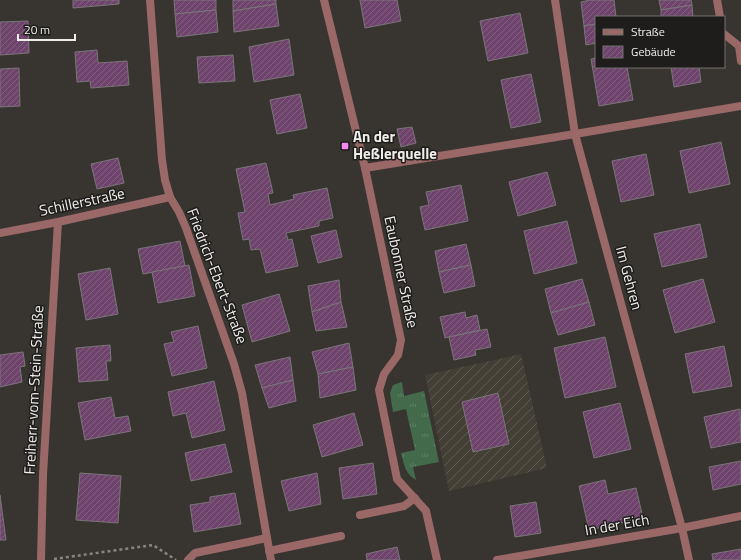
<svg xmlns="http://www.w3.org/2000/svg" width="741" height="560" viewBox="0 0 741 560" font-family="'Titillium Web',sans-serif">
	<defs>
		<pattern id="industrial-furrows" width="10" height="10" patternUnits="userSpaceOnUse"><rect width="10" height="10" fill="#443f35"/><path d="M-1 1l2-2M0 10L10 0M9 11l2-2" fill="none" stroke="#5f5b52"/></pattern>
		<pattern id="grass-tufts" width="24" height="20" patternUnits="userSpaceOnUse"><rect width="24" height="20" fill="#436b4b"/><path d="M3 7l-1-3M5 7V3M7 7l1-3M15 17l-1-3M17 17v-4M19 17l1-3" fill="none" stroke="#5e8065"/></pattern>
		<pattern id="building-hatch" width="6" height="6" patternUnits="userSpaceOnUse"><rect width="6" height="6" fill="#6f446c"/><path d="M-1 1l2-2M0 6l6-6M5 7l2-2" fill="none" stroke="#845f81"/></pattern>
	</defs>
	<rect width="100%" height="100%" fill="#383531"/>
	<polygon fill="url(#industrial-furrows)" points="521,354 547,468 449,491 425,375"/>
	<path fill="url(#grass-tufts)" d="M402,382L404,396L424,391L439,462L413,467L416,480C405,474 404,464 401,453L415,450L406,409L393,412L390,393L393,385Z"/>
	<g fill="url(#building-hatch)" stroke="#7a7579">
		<polygon points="73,0 119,0 119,4 73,8"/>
		<polygon points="174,0 216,0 216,10 175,14"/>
		<polygon points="233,0 276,0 276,4 233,11"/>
		<polygon points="360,0 397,0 401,21 365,28"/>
		<polygon points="590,0 614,0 616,17 596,17 596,24 584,26 581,2"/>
		<polygon points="659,0 691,0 692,5 661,10"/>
		<polygon points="276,4 279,26 234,32 233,11"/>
		<polygon points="692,5 693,17 661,17 661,10"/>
		<polygon points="216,10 218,32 177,37 175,14"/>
		<polygon points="520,13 528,53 488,61 480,21"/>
		<polygon points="28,21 29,53 0,55 0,22"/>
		<polygon points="596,24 596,43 586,45 584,26"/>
		<polygon points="289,39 294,75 254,82 249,47"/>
		<polygon points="97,50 98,63 127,61 129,85 91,88 90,81 77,82 75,52"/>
		<polygon points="233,55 235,81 199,83 197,57"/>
		<polygon points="596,58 596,67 627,67 633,100 599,106 591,59"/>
		<polygon points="671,67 699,67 701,82 674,87"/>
		<polygon points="19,68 20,106 0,107 0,69"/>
		<polygon points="531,74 541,122 511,128 501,80"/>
		<polygon points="300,94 307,128 277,134 270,100"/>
		<polygon points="412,127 416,143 401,147 397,129"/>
		<polygon points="721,142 730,184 689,193 680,151"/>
		<polygon points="646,154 654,195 621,202 612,161"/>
		<polygon points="118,158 124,183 97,189 91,164"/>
		<polygon points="266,163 273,193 268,194 270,205 294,199 293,195 327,188 333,218 319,221 319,226 286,233 288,240 292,239 298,266 266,273 260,249 251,250 249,239 243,240 238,213 245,212 236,169"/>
		<polygon points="547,172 556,205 518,216 509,182"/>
		<polygon points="461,185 468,221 425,230 420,207 429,205 426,192"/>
		<polygon points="567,221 577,263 534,274 524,231"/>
		<polygon points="700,224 707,257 662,267 654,234"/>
		<polygon points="336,230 342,257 318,263 311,236"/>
		<polygon points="180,241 185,266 143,274 138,249"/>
		<polygon points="466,244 471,265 439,272 435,251"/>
		<polygon points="189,265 195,296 158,303 152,272"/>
		<polygon points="471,265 475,286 444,293 439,272"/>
		<polygon points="110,268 118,314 86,320 78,274"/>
		<polygon points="582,279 589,302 551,313 545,289"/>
		<polygon points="703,279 715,322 675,333 663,290"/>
		<polygon points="339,280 341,302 312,312 308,286"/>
		<polygon points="279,294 290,331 252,342 242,305"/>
		<polygon points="341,302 347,327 316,331 312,312"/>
		<polygon points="589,302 595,325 558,335 551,313"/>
		<polygon points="465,312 466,318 477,315 480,330 445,338 440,317"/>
		<polygon points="198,326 207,368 172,376 164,344 174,342 171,332"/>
		<polygon points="487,329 491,347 475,350 476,355 454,360 449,337"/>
		<polygon points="605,337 616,387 565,398 554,348"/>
		<polygon points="349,343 353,367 318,374 312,352"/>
		<polygon points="110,345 111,361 106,361 108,380 79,382 76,348"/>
		<polygon points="724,346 732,386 693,393 685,354"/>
		<polygon points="23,352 25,366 20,367 22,382 0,387 0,355"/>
		<polygon points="290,357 293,380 262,388 255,365"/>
		<polygon points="353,367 356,390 320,398 318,374"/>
		<polygon points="293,380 296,401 269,408 262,388"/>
		<polygon points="214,381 225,430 192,438 186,413 173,416 168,392"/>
		<polygon points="498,393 509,444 473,452 462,402"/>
		<polygon points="111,397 115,418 128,416 131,431 85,440 78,403"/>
		<polygon points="620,403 631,449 594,458 583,412"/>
		<polygon points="740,409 741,442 711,448 704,417"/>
		<polygon points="354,413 363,445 322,457 313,425"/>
		<polygon points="225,444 232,472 191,481 185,453"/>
		<polygon points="741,461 741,484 713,490 709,467"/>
		<polygon points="373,463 377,494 343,499 339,468"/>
		<polygon points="80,473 121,476 118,523 76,520"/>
		<polygon points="317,473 321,504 289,511 281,481"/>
		<polygon points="605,480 608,494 636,488 643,518 589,530 579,486"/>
		<polygon points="235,493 241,524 194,532 190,505 210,502 210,497"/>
		<polygon points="0,495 6,540 0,540"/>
		<polygon points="536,502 541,533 515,537 510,506"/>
		<polygon points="397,547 400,560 367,560 366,554"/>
		<polygon points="741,549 741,560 713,560 712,554"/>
	</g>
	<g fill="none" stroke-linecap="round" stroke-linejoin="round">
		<polyline stroke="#878581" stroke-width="2.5" stroke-dasharray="3 3" stroke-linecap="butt" points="54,559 153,545 176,560"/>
		<g stroke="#9a6866" stroke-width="8">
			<polyline points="360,515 404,506 415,498"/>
			<polyline points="269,551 341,536"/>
		</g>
		<g stroke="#9a6866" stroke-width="8">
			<polyline points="150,0 162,160 165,180 170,197 179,212 186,228 234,364 242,393 267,538 271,560"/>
			<polyline points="324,0 365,168 401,340 398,355 384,374 379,390 397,479 426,511 437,560"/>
			<polyline points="555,0 575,134 682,528 689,560"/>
			<polyline points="717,0 720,17"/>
			<polyline points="724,34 739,46 741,61"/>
			<polyline points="365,168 575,134 741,106"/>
			<polyline points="0,233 58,222 170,197"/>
			<polyline points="41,560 43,475 58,222"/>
			<polyline points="188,560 195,553 267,538"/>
			<polyline points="497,560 682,528 741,516"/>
		</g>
	</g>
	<rect fill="#f38af2" stroke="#1e1d1b" stroke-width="1.5" x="341" y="142" width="8" height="8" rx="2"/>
	<g text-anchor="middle" stroke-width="3" stroke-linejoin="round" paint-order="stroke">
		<g font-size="15" font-weight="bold" fill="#f0eeeb" stroke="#1e1d1b" text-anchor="start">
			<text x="353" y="142">An der<tspan x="353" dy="17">Heßlerquelle</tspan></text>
		</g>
		<g font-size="15" fill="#f0eeeb" stroke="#1e1d1b">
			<text transform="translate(82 202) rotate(-12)" y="5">Schillerstraße</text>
			<text transform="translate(401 272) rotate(78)" y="5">Eaubonner Straße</text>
			<text transform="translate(217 276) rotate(69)" y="5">Friedrich-Ebert-Straße</text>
			<text transform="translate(629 278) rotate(75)" y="5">Im Gehren</text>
			<text transform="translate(34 390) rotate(-87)" y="5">Freiherr-vom-Stein-Straße</text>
			<text transform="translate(617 525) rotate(-10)" y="5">In der Eich</text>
		</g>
	</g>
	<rect x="595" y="16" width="130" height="52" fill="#1e1d1b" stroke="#72716e"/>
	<rect x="603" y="29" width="20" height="6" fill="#9a6866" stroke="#72716e"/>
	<text x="631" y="36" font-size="12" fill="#f0eeeb">Straße</text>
	<rect x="603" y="46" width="20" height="12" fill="url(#building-hatch)" stroke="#72716e"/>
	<text x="631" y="56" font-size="12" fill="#f0eeeb">Gebäude</text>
	<path d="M18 34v6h57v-6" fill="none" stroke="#f0eeeb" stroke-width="2"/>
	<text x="24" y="34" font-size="12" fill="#f0eeeb" stroke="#1e1d1b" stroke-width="3" paint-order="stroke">20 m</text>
</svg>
